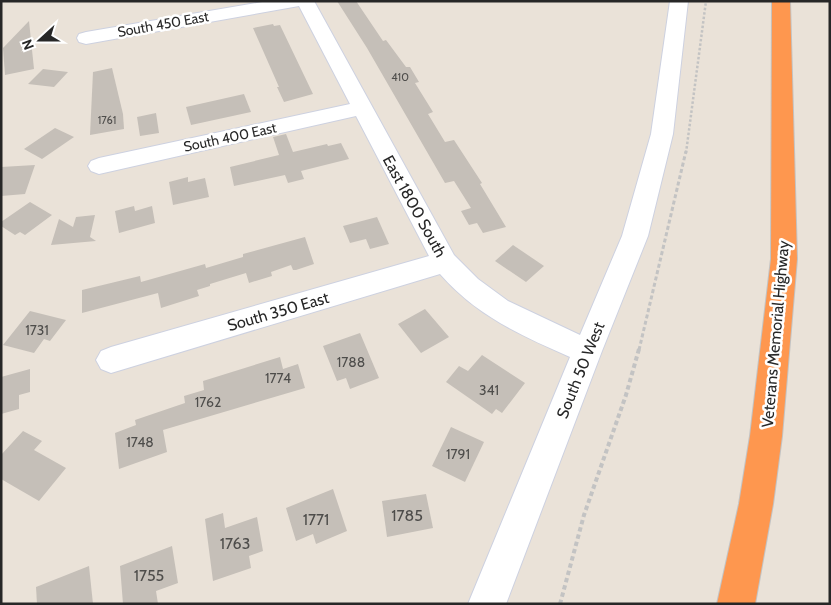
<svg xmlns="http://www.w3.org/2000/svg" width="831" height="605" viewBox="0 0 831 605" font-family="Cabin,sans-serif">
	<rect width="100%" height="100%" fill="#eae2d8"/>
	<g fill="#c5bfb8">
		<polygon points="337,1 356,1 383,41 386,40 406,67 410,67 419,82 415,83 433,112 428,114 445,142 454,140 482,183 480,184 506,227 483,233 477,223 469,225 461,211 471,208 454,181 445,183 367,48"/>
		<polygon points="29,21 34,69 5,75 3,48"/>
		<polygon points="273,24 274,26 280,25 313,94 284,102 277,87 279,87 253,28"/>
		<polygon points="112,68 123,114 124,129 90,135 93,72"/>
		<polygon points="43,69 68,72 54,87 28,84"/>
		<polygon points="244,94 251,112 191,125 186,107"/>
		<polygon points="156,113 159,133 140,136 137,117"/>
		<polygon points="55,128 74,137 42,159 24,149"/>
		<polygon points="286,134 293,152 327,144 328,146 341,143 349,159 301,171 304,179 288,183 285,175 234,186 230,167 279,155 273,137"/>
		<polygon points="35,165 25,194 1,196 1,167"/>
		<polygon points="188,177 188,182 205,178 209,197 173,205 169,182"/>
		<polygon points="30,202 52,215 25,235 20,232 15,235 1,226 1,222"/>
		<polygon points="134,206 135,211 152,206 155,223 119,233 115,211"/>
		<polygon points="95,215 90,237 96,241 51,245 59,219 73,227 76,217"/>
		<polygon points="377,217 389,244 370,249 366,239 350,243 343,226"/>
		<polygon points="305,237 314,264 296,270 293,270 291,265 271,272 272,276 249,283 246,273 210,284 210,286 197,290 199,296 161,308 158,293 82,313 82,290 140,276 141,282 205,264 206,268 243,257 243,254"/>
		<polygon points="513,245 544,266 526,282 495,261"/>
		<polygon points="425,309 449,337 421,353 398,324"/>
		<polygon points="30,311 66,320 50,341 44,339 34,353 3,345"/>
		<polygon points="360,333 379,378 350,389 346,378 337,381 323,346"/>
		<polygon points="482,355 525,383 502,413 496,409 492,414 446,382 459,366 468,371"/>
		<polygon points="280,357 283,369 298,364 305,388 163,430 167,452 119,469 115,433 136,425 135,420 185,403 184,396 204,390 203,381"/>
		<polygon points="30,369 30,392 19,395 19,409 1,414 1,377"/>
		<polygon points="451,427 484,442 465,482 432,466"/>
		<polygon points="23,431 42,441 34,450 66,468 39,501 1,479 1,455"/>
		<polygon points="333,489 347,531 316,544 313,534 296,541 286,508"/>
		<polygon points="426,494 433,528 387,537 382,501"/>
		<polygon points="223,513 225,528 257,517 263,551 249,556 251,568 213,581 205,519"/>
		<polygon points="172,546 178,583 156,591 158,604 123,604 120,566"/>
		<polygon points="89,566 93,604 37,604 36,587"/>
	</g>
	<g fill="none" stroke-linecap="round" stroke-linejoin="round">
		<defs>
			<path id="minor" d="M268,1H314L454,255L478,279L508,301L580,335L622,236L651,134L670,1H688L673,134L648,236L602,351L506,604H468L570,357C520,335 477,316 440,274L111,373L101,369L96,360L101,351L111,347L429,256L356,116L99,174L91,171L88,166L91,161L99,158L350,104L299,6L86,44L79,42L77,38L79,34L86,32Z"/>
			<polygon id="highway" points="772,1 790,1 797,259 782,436 773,504 755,604 717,604 739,504 750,436 771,259"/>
		</defs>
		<use href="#minor" stroke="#cdd1e0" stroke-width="2"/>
		<use href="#highway" stroke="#c3c3c3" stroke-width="2"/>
		<polyline stroke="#c3c3c3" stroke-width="2.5" stroke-dasharray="2.5 2" stroke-linecap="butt" points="686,153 706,1"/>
		<polyline stroke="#c3c3c3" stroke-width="3" stroke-dasharray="4 2.5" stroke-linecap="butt" points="639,350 686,151"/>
		<polyline stroke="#c3c3c3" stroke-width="4" stroke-dasharray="4.5 3" stroke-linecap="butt" points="560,604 584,515 626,395 639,349"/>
		<use href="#minor" fill="#fff" fill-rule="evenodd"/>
		<use href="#highway" fill="#fe974f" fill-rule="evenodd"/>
	</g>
	<g text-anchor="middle" stroke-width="5" stroke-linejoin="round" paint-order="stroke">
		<g font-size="11" fill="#4e4d4b">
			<text x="400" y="81">410</text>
			<text x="107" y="124">1761</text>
		</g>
		<g font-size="14" fill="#272727" stroke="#fff">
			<text transform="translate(163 24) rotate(-10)" y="5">South 450 East</text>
			<text transform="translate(230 137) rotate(-12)" y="5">South 400 East</text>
		</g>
		<g font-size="14" fill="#4e4d4b">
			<text x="37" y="335">1731</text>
			<text x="351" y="367">1788</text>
			<text x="278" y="383">1774</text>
			<text x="489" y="395">341</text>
			<text x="208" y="407">1762</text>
			<text x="140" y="447">1748</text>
			<text x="458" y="459">1791</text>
		</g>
		<g font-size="16" fill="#272727" stroke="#fff">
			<text transform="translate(415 206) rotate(61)" y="6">East 1800 South</text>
			<text transform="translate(278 311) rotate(-16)" y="6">South 350 East</text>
			<text transform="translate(775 334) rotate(-85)" y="6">Veterans Memorial Highway</text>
			<text transform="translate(580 370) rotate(-68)" y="6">South 50 West</text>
		</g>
		<g font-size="16" fill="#4e4d4b">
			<text x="407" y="521">1785</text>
			<text x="316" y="525">1771</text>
			<text x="235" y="549">1763</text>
			<text x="149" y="581">1755</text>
		</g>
	</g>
	<rect width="831" height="605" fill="none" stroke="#272727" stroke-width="5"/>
	<g transform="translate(40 40) rotate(249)" stroke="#ffffff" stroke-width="4" paint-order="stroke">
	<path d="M0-4L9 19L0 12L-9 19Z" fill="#272727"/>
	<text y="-8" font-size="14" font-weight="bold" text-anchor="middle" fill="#272727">N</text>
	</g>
</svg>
